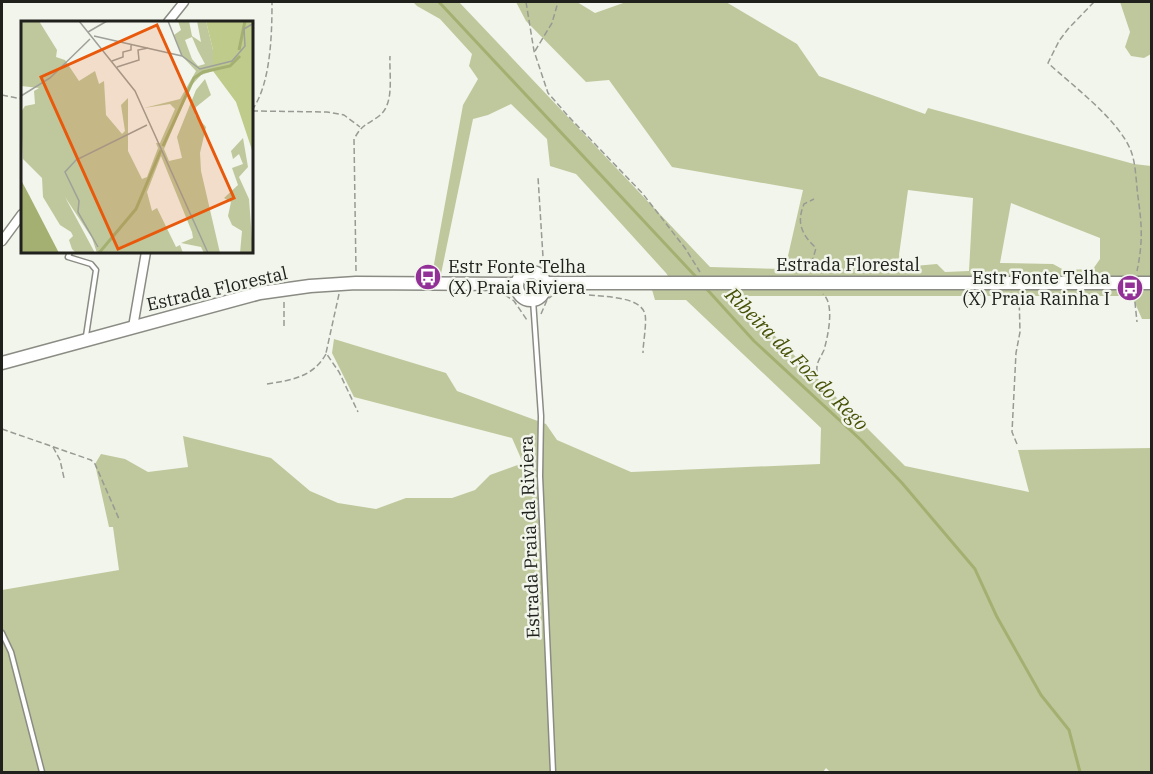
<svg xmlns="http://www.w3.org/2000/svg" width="1153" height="774" viewBox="0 0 1153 774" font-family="'IBM Plex Serif',serif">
	<rect width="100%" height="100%" fill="#f2f5ec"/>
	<g fill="#bfc89c" fill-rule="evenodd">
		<path d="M413,2H459L710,267L785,269L803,190L672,167L609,80L586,82L526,21L516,2H577L595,13L626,2H726L797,44L819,76L925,114L928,108L1134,164L1151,166V319H1142L1132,296H735L905,466L1029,492L1018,450L1151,448V772H830L826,768L823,772H2V590L119,570L113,527H109L95,464L101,454L125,459L148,472L188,467L183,436L271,458L310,491L338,503L376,509L406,498H452L475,490L490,475L523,463L512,438L354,397L332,353L334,339L446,373L457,391L546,424L557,440L631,472L820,464L821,428L686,300H655L650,283L672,282L666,273L576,174L550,166L547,139L511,104L488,115L473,119L441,274L432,275L463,105L478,79L469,66L472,54L440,19L417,6ZM908,190L973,198L969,271L945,272L937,264L902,267L899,255ZM1011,203L1100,238V259L1093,269L1064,270L1053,264L1000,263Z"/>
		<polygon points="1120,2 1151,2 1151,54 1144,58 1131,56 1125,47 1130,32"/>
	</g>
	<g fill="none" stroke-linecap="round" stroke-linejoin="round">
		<g stroke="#a4b071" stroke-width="3">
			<polyline points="439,2 698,279"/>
			<polyline points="704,286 754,341 862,441 902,483 975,569 997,617 1041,695 1069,730 1080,772"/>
		</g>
		<defs>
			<g id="service">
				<polyline points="70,252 68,257 91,264 96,270 86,336"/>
				<polyline points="533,300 541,416 540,476 553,772"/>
				<polyline points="2,633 11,652 42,772"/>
			</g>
			<g id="minor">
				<polyline points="168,22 184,2"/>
				<polyline points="2,241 22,214"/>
				<polyline points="133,327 146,252"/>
			</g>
			<g id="secondary">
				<circle cx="531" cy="286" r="14"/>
				<polyline points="544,283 1152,283"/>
				<polyline points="2,363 260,293 310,286 356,283 517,284"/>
			</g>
		</defs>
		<use href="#service" stroke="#8a8c84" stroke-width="7"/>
		<use href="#minor" stroke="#8a8c84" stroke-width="11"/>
		<use href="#secondary" stroke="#8a8c84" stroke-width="15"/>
		<g stroke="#989a93" stroke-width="1.5" stroke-dasharray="6 3" stroke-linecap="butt">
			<polyline points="526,2 534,51 548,93 569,117 643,194 685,248 700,272"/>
			<path d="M1094,2L1068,29L1059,41L1048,63C1073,86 1119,120 1131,151C1136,164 1136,182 1138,197C1142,225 1143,242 1137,271"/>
			<polyline points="535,51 552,23 558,2"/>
			<polyline points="2,95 22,99"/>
			<path d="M252,110C271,84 272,33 272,2"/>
			<polyline points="252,111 327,112 344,115 360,127"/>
			<path d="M356,271L354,139C363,123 366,126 379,116C395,104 389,75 390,56"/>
			<path d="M809,272L816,248C802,235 796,223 804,204L814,199"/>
			<polyline points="537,273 543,257 538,177"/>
			<polyline points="1134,293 1137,322"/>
			<polyline points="339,294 326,353 339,372 358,412"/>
			<polyline points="505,295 514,301 527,320"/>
			<path d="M589,295C604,297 640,296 645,314C647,323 643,343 643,353"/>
			<polyline points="541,314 547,300 554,294"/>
			<polyline points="284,326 284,300"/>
			<path d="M817,372C816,362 820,359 824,350C828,336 835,304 823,294"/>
			<path d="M267,384C292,380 313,377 326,354"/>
			<polyline points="2,429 91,460 95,464 119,519"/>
			<polyline points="1017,444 1012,432 1016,353 1020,332 1019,293"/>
			<polyline points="53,447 60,460 64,478"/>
		</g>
		<use href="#service" stroke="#fff" stroke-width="4"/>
		<use href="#minor" stroke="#fff" stroke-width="8"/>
		<use href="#secondary" stroke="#fff" stroke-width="12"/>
	</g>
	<defs>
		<symbol id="bus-disc" viewBox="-11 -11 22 22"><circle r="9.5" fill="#923097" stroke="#f2f5ec"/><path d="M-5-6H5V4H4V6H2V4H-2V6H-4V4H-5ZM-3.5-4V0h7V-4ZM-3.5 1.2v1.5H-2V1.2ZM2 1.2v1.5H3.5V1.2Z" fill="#fff"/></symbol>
	</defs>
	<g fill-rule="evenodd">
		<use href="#bus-disc" x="413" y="262" width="30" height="30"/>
		<use href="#bus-disc" x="1115" y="273" width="30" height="30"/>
	</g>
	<g text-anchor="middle" stroke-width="5" stroke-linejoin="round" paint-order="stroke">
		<g font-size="18" fill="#20211d" stroke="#f2f5ec">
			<text x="848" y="271">Estrada Florestal</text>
			<text transform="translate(217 289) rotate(-13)" y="6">Estrada Florestal</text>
			<text transform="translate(530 537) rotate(-92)" y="6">Estrada Praia da Riviera</text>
		</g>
		<g font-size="18" fill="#20211d" stroke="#f2f5ec" text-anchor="start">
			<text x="448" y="273">Estr Fonte Telha<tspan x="448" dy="21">(X) Praia Riviera</tspan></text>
			<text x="1110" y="284" text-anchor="end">Estr Fonte Telha<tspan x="1110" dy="21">(X) Praia Rainha I</tspan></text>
		</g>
		<g font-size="20" font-style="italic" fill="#475105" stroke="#f2f5ec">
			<text transform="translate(797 359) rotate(45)" y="7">Ribeira da Foz do Rego</text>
		</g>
	</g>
	<g transform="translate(21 21)">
		<rect width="232" height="232" fill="#f2f5ec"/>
		<path d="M0,0H18L36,29L35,36L44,39L58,60L74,50L78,63L83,60L85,94L101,113L104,110L100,84L107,77V130L121,158L126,156L137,127L135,122H139L154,88L149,83L123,87L159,78L175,50L161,35L153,14L160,9L157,0H168L171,15L180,21L176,0H185L192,29V50L180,54L170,65L143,128L148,140L161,137L156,116L175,69L184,58L190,74L175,86L174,94L185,106L179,132L180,150L199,232H183L180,226L160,222L172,217L171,211L140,135L126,171L131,190L136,187L155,226L159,224L162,232H76L71,217L44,176L74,232H55L51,228L48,219L52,215L50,211L39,204L22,176L21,157L2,138L0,91L4,85L14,83L13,70L18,67L0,65ZM171,16L177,30L184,43L177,45L171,38L164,19ZM222,117L227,146L218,156L228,178L232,232H219L221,210L211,204L207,195L210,181L203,177L217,164L211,147L222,143L218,133L212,138L210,130Z" fill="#bfc89c" fill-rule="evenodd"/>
		<path d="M185,0H232V132L215,81L192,50V29Z" fill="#becb8b"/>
		<path d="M0,159L7,172L38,232H0Z" fill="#a4b071"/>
		<path fill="none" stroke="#a4b071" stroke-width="3" d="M218,29L224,0M142,125L173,57L182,51L209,45L219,35M78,232L115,188L140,129"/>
		<path fill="none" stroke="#9ea099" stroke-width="1.5" d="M58,0L114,70L187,232M147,0L161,35M67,11L86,0M73,15L161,35L179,48L211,40L224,25L223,8L233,2M91,40L102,36V31L110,29V23M96,46L118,39L117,29L127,27M0,75L29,57L69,18M77,226L57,191L58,180L44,151L55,139L126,104"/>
		<path fill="#e8590c" fill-opacity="0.15" stroke="#e8590c" stroke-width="3" d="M136,4L213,177L97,228L20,56Z"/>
		<rect width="232" height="232" fill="none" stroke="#20211d" stroke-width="3"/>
	</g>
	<rect width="1153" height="774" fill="none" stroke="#20211d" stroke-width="6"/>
</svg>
